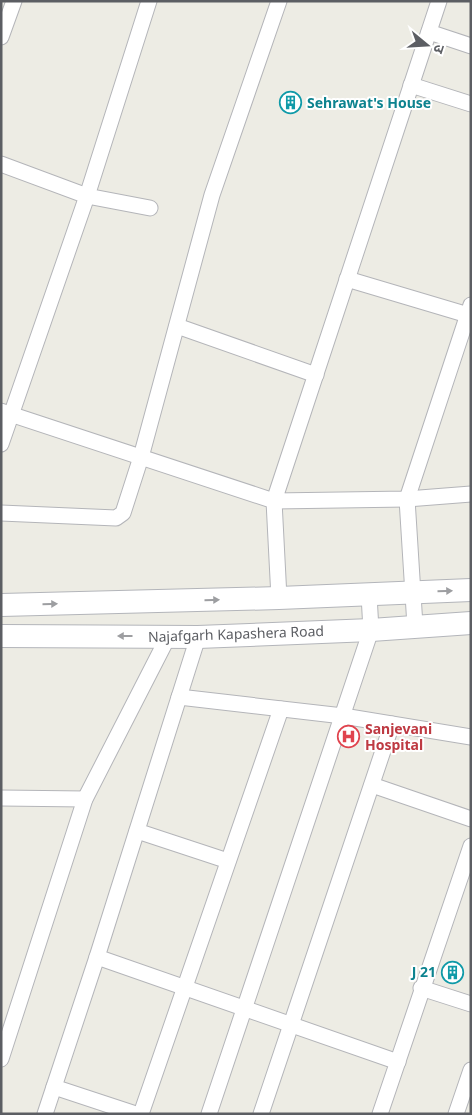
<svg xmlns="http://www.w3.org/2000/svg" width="472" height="1115" viewBox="0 0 472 1115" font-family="'Noto Sans','Noto Sans Devanagari',sans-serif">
	<rect width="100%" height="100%" fill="#edece4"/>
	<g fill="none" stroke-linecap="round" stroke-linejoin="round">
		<defs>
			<g id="minor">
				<polyline points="439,1 274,501 407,499 471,494"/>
				<polyline points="429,32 471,46"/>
				<polyline points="1,37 14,1"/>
				<polyline points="411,85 471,104"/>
				<polyline points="1,164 87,196 150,208"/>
				<polyline points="347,279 468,315"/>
				<polyline points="177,326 316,375"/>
				<polyline points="1,411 274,501 279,598"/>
				<polyline points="1,444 87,196 149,1"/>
				<polyline points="1,513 116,518 123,513 141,457 212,195 279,1"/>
				<polyline points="415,626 407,499 471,305"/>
				<polyline points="179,697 343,716 471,737"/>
				<polyline points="372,785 471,819"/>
				<polyline points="1,798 85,799"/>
				<polyline points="137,831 228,861"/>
				<polyline points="97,957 398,1062"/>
				<polyline points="421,988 471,1004"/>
				<polyline points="1,1059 85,799 168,637"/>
				<polyline points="54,1087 136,1114"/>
				<polyline points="45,1114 97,957 198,637"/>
				<polyline points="141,1114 281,709"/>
				<polyline points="209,1114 371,630 369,595"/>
				<polyline points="261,1114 392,724"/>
				<polyline points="380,1114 471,846"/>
				<polyline points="456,1114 471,1070"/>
			</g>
			<g id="secondary">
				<polyline points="1,605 279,598 471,590"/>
				<polyline points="1,636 198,637 371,630 471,623"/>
			</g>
		</defs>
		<use href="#minor" stroke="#b4b5b9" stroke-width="17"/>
		<use href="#secondary" stroke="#b3b5ba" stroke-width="24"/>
		<use href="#minor" stroke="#fff" stroke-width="15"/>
		<use href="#secondary" stroke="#fff" stroke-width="22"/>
	</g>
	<defs><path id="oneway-solid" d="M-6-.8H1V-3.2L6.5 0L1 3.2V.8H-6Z" transform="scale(1.25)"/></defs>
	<g fill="#9d9ea1">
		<use href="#oneway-solid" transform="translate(445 591) rotate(-2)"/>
		<use href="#oneway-solid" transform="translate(212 600) rotate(-1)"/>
		<use href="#oneway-solid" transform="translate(50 604) rotate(-1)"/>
		<use href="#oneway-solid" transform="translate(125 636) rotate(-180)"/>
	</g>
	<defs>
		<symbol id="building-ring" viewBox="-11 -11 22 22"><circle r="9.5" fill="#fff" stroke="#0f9aa8" stroke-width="1.5"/><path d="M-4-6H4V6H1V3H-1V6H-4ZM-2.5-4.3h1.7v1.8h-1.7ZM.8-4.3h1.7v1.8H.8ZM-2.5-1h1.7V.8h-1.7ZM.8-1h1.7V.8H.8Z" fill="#0f9aa8"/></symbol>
		<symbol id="hospital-ring" viewBox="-11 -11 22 22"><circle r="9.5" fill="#fff" stroke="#e0444e" stroke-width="1.5"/><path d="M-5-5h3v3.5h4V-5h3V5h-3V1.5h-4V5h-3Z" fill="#e0444e"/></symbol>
	</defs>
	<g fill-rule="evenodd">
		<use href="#building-ring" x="278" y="90" width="25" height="25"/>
		<use href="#hospital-ring" x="336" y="724" width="25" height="25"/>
		<use href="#building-ring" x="440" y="960" width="25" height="25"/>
	</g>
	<g text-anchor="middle" stroke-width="4" stroke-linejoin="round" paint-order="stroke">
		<g font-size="14" font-weight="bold" fill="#0d838f" stroke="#fff" text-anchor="start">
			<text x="307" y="108">Sehrawat's House</text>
			<text x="436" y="977" text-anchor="end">J 21</text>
		</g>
		<g font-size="14" fill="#5c5e63" stroke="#fff">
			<text transform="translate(236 634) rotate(-2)" y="5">Najafgarh Kapashera Road</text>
		</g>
		<g font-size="14" font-weight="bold" fill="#be3a42" stroke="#fff" text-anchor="start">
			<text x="365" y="734">Sanjevani<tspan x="365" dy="16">Hospital</tspan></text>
		</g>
	</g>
	<rect width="472" height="1115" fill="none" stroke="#5c5e63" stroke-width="5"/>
	<g transform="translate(427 45) rotate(108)" stroke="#ffffff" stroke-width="4" paint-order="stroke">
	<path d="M0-4L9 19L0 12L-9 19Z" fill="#5c5e63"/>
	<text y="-8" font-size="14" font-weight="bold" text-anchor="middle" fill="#5c5e63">उ</text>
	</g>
</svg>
